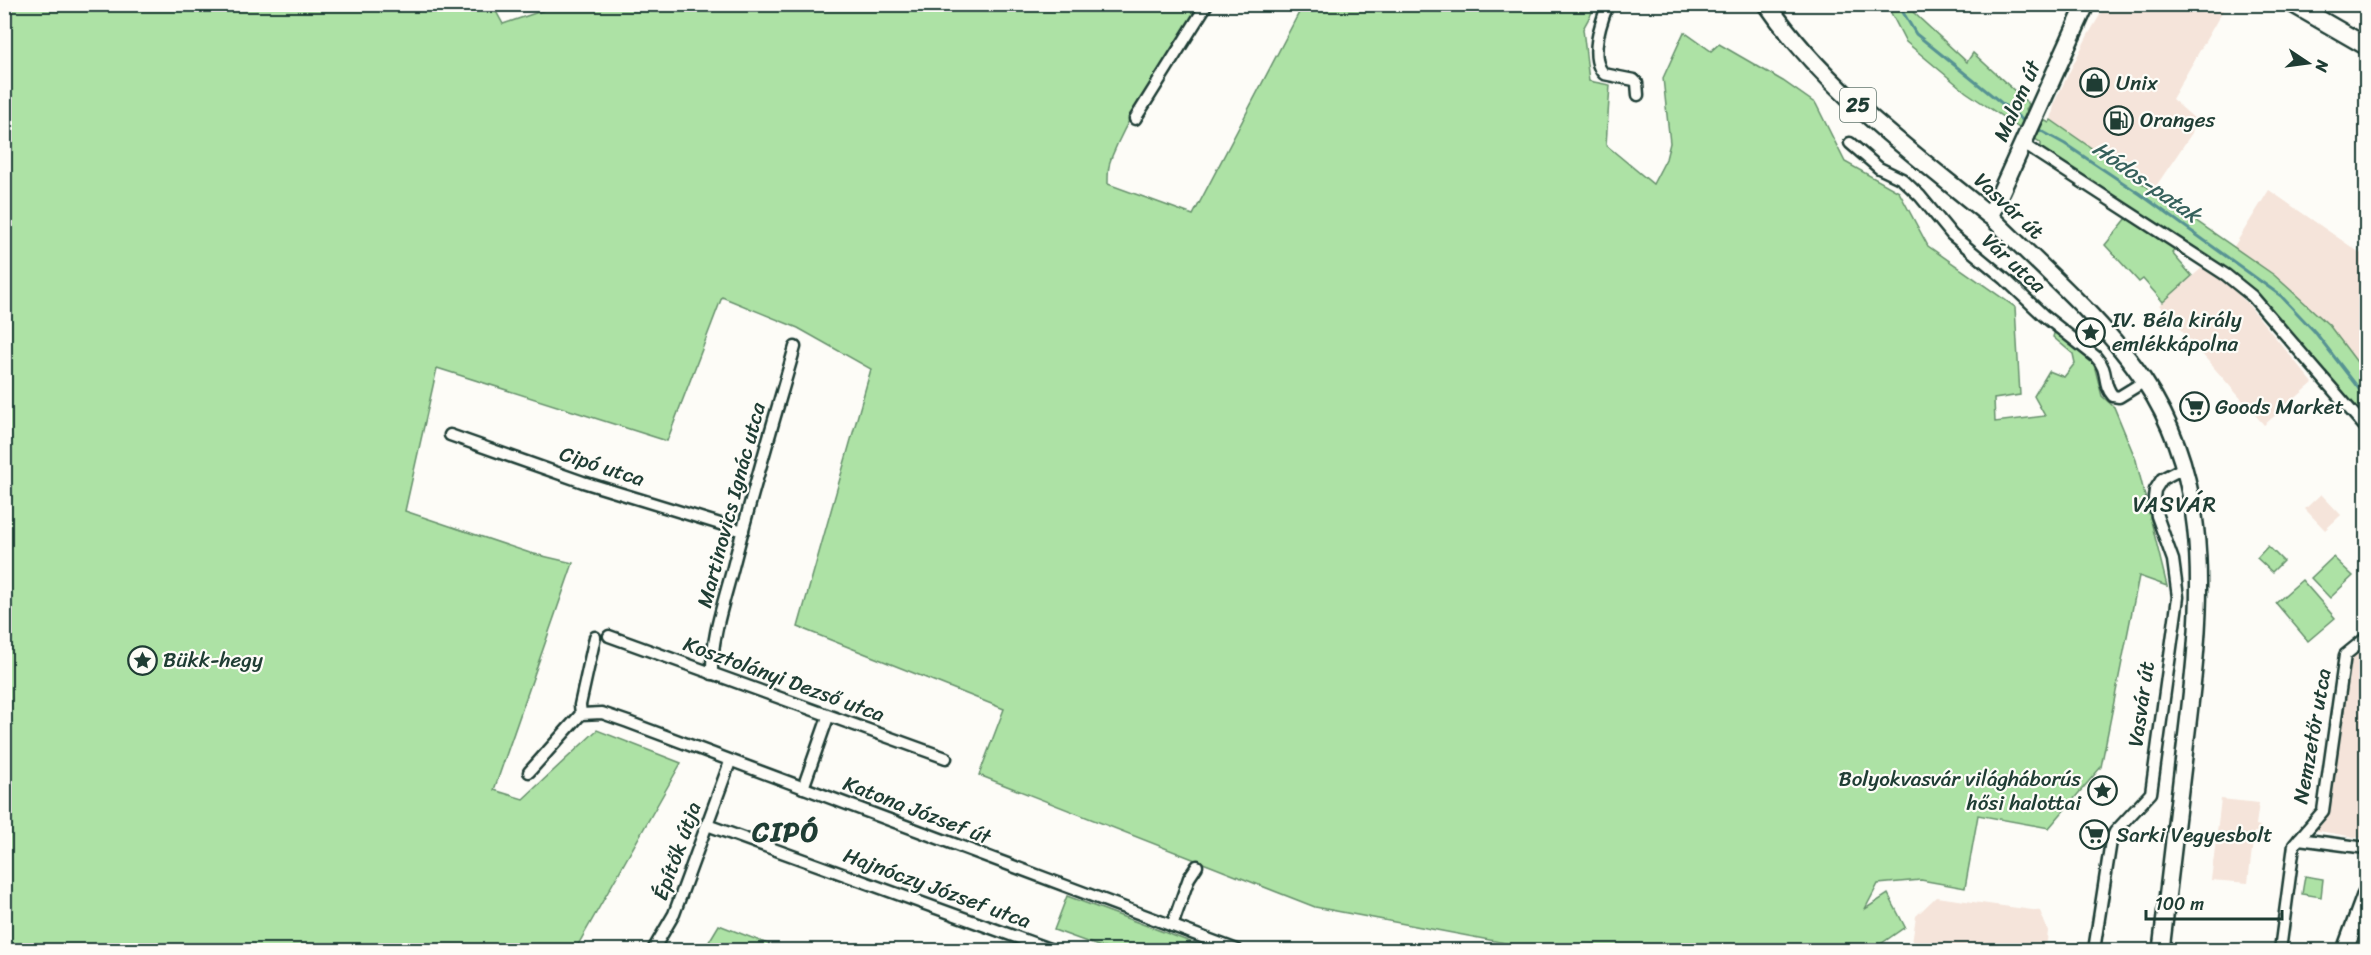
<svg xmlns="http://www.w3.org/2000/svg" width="2371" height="955" viewBox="0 0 2371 955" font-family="Sriracha,sans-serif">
	<rect width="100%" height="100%" fill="#fdfcf7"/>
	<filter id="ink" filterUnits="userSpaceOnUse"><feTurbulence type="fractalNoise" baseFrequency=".0167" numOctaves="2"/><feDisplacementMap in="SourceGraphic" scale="12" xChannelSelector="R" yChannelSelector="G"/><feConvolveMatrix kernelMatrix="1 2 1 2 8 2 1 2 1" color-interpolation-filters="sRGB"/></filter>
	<g filter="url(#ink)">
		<g fill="#f5e4da">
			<polygon points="2106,5 2226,5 2172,99 2195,119 2192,133 2152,192 2051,120 2055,101 2088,35"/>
			<polygon points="2269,190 2366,257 2366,373 2329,325 2274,276 2233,248"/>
			<polygon points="2203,267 2220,277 2246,302 2313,383 2264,425 2159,305"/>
			<polygon points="2321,494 2341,515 2325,530 2305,509"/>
			<polygon points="2366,638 2366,839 2307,829 2323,811 2345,655"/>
			<polygon points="2221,799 2259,803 2256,825 2260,826 2259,832 2254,832 2248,883 2211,880"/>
			<polygon points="2366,881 2366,950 2341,950"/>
			<polygon points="1936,897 2040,911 2048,931 2046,950 1911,950 1916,916"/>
		</g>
		<g fill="#ade2a5" stroke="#66906c" stroke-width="1.5">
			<path d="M492,4L503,24L562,4L1202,5C1172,53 1133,104 1112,156C1108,165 1108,174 1108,184L1193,215L1303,5H1596L1583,29L1589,81L1610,85L1606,145L1653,184L1666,159L1670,143L1663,78L1684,32L1711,51L1719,44L1783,81L1816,104L1845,162L1899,192L1928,246L2015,307L2020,395L1994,399L1995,422L2045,416L2034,396L2049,371L2064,377L2075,363L2073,354L2053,337L2055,330L2093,361L2102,396L2114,407L2136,460L2167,586L2139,576L2101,767L2049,828L1978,815L1965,888L1921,880L1878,884L1865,909L1888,894L1905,927L1872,950H1542L1315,907L979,775L1004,709L798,627L871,369L798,328L722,297L667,441L437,368L405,511L530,553L573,563L494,790L523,799L597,730L681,763L575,950H5V5Z"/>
			<polygon points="1887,5 1909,5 1913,12 1967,62 1973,53 2029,104 2026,110 2049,123 2051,120 2274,275 2329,325 2366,374 2366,422 2259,295 2223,266 2041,150 2041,143 1966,92 1906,42"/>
			<polygon points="2127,218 2175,249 2172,253 2192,276 2163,302 2143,279 2139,282 2105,245"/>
			<polygon points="2268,546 2283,561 2272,572 2257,558"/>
			<polygon points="2333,557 2353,576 2330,598 2311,578"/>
			<polygon points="2302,580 2335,618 2308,641 2276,603"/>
			<polygon points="2305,876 2323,879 2321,897 2302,894"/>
			<polygon points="1067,896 1212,950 1109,950 1054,930"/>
			<polygon points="719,925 783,950 704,950"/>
		</g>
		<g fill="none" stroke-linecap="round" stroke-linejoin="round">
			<g stroke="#579393" stroke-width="3">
				<polyline points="1898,4 1916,34 2025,122"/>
				<polyline points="2036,128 2065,144 2140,194 2281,296 2315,332 2366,398"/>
			</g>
			<defs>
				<g id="street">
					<path d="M1608,4C1601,22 1588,58 1604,74L1634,80L1637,83L1638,95"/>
					<polyline points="1135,119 1207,4"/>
					<path d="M1850,143L1879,168L1902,179L1920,196L1952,235L2005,279L2043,315L2096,357C2110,372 2101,382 2113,396L2119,397L2145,381"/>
					<polyline points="2022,143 2226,275 2252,296 2366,428"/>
					<polyline points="450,435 583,482 743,531"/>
					<polyline points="609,636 946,758"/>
					<path d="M712,674C711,638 724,602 733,567C752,493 774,420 795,347"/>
					<polyline points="581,714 602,713 628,722 1237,950"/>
					<polyline points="529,772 581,714 580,705 595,637"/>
					<polyline points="803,788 828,717"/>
					<polyline points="707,825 1052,950"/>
					<polyline points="2299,839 2366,848"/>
					<polyline points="1172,926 1189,878 1197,866"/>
					<polyline points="653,950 674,914 730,762"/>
					<polyline points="2094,950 2111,841 2115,832 2151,793 2178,597 2173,560 2157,516 2154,498 2155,490 2162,479 2185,467"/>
					<polyline points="2280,950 2294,845 2323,811 2345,655 2366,638"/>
				</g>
				<g id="secondary">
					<path d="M1990,216C2041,267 2106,322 2145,382C2218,491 2200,624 2185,748C2177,815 2169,883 2161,950"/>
					<polyline points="2345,950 2366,893"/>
				</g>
				<g id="primary">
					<path d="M1767,4C1825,89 1912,152 1990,216L2086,4"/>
					<polyline points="2293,4 2366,46"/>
				</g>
			</defs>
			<use href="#street" stroke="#1f3d34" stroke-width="15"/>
			<use href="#secondary" stroke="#1f3d34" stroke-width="20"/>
			<use href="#primary" stroke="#1f3d34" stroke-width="21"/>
			<use href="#street" stroke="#fdfcf7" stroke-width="10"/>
			<use href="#secondary" stroke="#fdfcf7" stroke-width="15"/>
			<use href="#primary" stroke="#fdfcf7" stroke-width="16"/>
		</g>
	</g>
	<defs>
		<symbol id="shop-ring" viewBox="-11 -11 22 22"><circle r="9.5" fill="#fdfcf7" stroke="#1f3d34" stroke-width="1.5"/><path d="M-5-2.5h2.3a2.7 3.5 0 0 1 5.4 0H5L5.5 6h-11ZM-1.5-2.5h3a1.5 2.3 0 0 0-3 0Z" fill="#1f3d34"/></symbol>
		<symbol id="fuel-ring" viewBox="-11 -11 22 22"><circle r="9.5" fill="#fdfcf7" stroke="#1f3d34" stroke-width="1.5"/><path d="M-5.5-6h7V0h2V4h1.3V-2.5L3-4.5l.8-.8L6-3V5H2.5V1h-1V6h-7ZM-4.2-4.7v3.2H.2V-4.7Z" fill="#1f3d34"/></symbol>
		<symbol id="sight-ring" viewBox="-11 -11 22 22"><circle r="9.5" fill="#fdfcf7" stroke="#1f3d34" stroke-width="1.5"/><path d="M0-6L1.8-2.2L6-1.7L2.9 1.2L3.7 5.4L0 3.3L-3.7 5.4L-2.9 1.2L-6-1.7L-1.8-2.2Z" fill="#1f3d34"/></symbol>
		<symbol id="supermarket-ring" viewBox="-11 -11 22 22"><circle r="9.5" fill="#fdfcf7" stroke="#1f3d34" stroke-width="1.5"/><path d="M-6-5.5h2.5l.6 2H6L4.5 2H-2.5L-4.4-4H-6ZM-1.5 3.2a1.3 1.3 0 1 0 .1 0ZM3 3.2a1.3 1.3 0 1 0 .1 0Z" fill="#1f3d34"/></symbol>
	</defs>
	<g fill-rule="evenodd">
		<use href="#shop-ring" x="2078" y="66" width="33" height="33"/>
		<use href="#fuel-ring" x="2102" y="104" width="33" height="33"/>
		<use href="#sight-ring" x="2074" y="316" width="33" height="33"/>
		<use href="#supermarket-ring" x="2178" y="390" width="33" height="33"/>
		<use href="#sight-ring" x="126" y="644" width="33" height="33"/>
		<use href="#sight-ring" x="2086" y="774" width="33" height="33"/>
		<use href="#supermarket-ring" x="2078" y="818" width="33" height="33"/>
	</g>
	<g text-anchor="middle" stroke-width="4.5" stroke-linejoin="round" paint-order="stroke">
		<rect fill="#fdfcf7" stroke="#62766e" stroke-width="1.5" x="1840" y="88" width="36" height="34" rx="4.5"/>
		<g font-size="20" font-weight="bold" fill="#1f3d34">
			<text x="1858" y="112">25</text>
		</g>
		<g font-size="21" fill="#1f3d34" stroke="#fdfcf7" text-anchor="start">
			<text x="2116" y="90">Unix</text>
			<text x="2140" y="127">Oranges</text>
			<text x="2112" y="327">IV. Béla király<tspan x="2112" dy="24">emlékkápolna</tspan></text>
			<text x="2215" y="414">Goods Market</text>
			<text x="163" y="667">Bükk-hegy</text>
			<text x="2081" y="786" text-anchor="end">Bolyokvasvár világháborús<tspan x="2081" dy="24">hősi halottai</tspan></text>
			<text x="2116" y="842">Sarki Vegyesbolt</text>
		</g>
		<g font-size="21" fill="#1f3d34" stroke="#fdfcf7">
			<text transform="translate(2017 101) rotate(-66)" y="7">Malom út</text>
			<text transform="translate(2009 206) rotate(43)" y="7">Vasvár út</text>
			<text transform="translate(2014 263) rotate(42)" y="7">Vár utca</text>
			<text transform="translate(602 466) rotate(18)" y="7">Cipó utca</text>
			<text transform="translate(731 505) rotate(-75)" y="7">Martinovics Ignác utca</text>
			<text transform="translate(784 679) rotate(20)" y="7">Kosztolányi Dezső utca</text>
			<text transform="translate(2141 704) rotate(-82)" y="7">Vasvár út</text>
			<text transform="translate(2312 736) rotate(-80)" y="7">Nemzetőr utca</text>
			<text transform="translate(917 810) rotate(21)" y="7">Katona József út</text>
			<text transform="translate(677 851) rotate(-70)" y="7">Építők útja</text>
			<text transform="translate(937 888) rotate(20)" y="7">Hajnóczy József utca</text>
		</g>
		<g font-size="22" font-style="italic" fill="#36615c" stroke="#fdfcf7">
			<text transform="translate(2147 181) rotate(35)" y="8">Hódos-patak</text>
		</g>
		<g font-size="22" letter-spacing="1.5" fill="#1f3d34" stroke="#fdfcf7">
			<text x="2175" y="512">VASVÁR</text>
		</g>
		<g font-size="27" font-weight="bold" letter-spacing="1.5" fill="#1f3d34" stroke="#fdfcf7">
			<text x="786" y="841">CIPÓ</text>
		</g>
	</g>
	<rect width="2371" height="955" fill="none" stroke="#fdfcf7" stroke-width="24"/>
	<rect x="12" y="12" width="2347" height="931" fill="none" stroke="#1f3d34" stroke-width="2" filter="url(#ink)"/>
	<g transform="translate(2308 63) rotate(103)" stroke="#fdfcf7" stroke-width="4.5" paint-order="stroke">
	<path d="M0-4.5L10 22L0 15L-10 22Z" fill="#1f3d34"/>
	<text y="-9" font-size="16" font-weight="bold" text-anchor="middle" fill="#1f3d34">N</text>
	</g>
	<path d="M2146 910v9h136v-9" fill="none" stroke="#1f3d34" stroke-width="3"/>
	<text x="2155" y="910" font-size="18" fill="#1f3d34" stroke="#fdfcf7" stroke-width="4.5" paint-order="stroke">100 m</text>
</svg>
